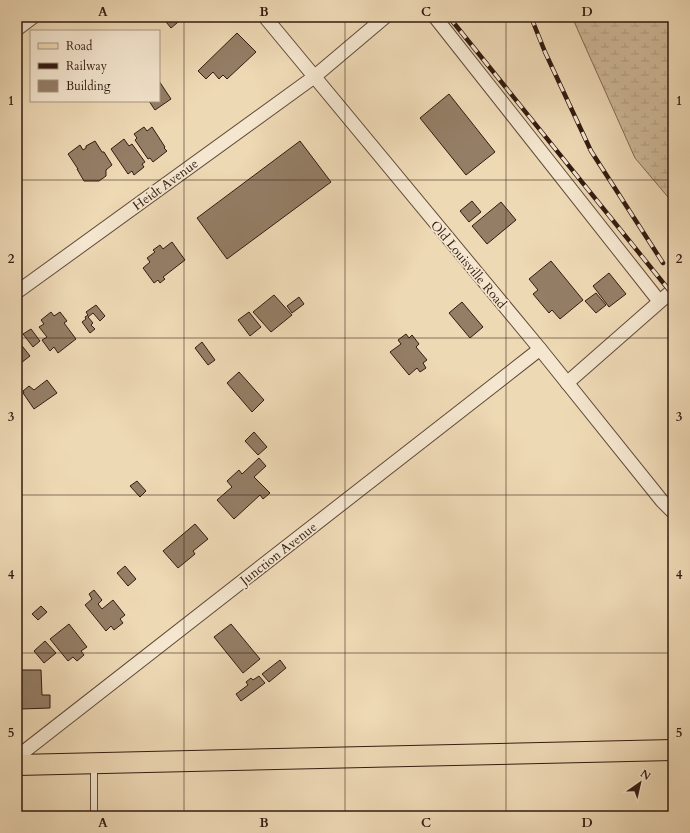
<svg xmlns="http://www.w3.org/2000/svg" width="690" height="833" viewBox="0 0 690 833" font-family="Cardo,serif">
	<defs>
		<pattern id="wetland-marsh" width="20" height="14" patternUnits="userSpaceOnUse"><rect width="20" height="14" fill="#ceb999"/><path d="M1 5h8M5 5V1M11 12h8M15 12V8" fill="none" stroke="#b19e83"/></pattern>
	</defs>
	<rect width="100%" height="100%" fill="#eed9b5"/>
	<filter id="stains"><feTurbulence type="fractalNoise" baseFrequency=".005" numOctaves="4"/><feColorMatrix values="0 0 0 0 .2 0 0 0 0 .09 0 0 0 0 .02 0 0 0 .5 -.17"/></filter>
	<radialGradient id="worn" r=".72"><stop offset=".6" stop-color="#630" stop-opacity="0"/><stop offset="1" stop-color="#630" stop-opacity=".3"/></radialGradient>
	<polygon fill="url(#wetland-marsh)" stroke="#806a54" points="572,17 673,17 673,203 635,158"/>
	<g fill="#947e66" stroke="#331b10">
		<polygon points="162,17 184,17 171,28"/>
		<polygon points="237,33 256,52 227,79 223,75 219,79 213,72 206,79 198,71"/>
		<polygon points="159,81 171,99 155,110 149,101 159,101"/>
		<polygon points="449,94 495,152 466,175 420,118"/>
		<polygon points="144,127 147,131 152,127 165,147 164,148 167,151 153,162 150,158 148,159 135,140 137,138 134,134"/>
		<polygon points="124,139 129,146 132,144 145,162 142,164 144,167 134,175 132,171 128,174 111,149"/>
		<polygon points="95,141 102,152 104,152 112,165 106,170 106,176 99,181 84,181 77,169 78,169 68,154 80,145 83,150 86,148 86,146"/>
		<polygon points="300,141 331,182 227,259 197,218"/>
		<polygon points="472,201 481,212 469,222 460,211"/>
		<polygon points="501,202 516,220 487,244 472,226"/>
		<polygon points="17,221 22,228 17,232"/>
		<polygon points="172,242 185,260 163,277 165,279 160,283 158,280 154,283 143,268 150,262 147,258 155,252 153,250 160,245 163,249"/>
		<polygon points="551,261 583,300 560,319 552,310 549,313 533,294 538,290 529,279"/>
		<polygon points="609,273 626,294 609,307 593,286"/>
		<polygon points="596,293 606,305 596,313 585,301"/>
		<polygon points="274,295 292,315 271,332 253,312"/>
		<polygon points="299,297 304,304 292,313 287,306"/>
		<polygon points="462,302 483,327 470,338 449,313"/>
		<polygon points="96,305 105,316 100,321 93,313 88,317 93,323 91,325 95,329 90,333 82,322 86,319 85,317 88,315 86,312"/>
		<polygon points="51,312 54,316 60,312 67,321 64,323 76,339 58,353 54,347 50,351 42,340 47,337 39,327 44,324 41,320"/>
		<polygon points="249,312 261,327 250,336 238,320"/>
		<polygon points="31,329 40,341 33,347 23,334"/>
		<polygon points="406,334 409,338 412,335 419,344 416,347 427,360 423,363 426,368 420,372 417,368 409,375 390,352 401,344 398,340"/>
		<polygon points="19,342 30,356 17,366 22,374 17,377 17,343"/>
		<polygon points="202,342 215,360 208,365 195,348"/>
		<polygon points="239,372 264,400 252,412 227,383"/>
		<polygon points="47,380 57,393 34,409 23,393 24,393 23,391 29,386 34,390"/>
		<polygon points="254,432 267,447 258,455 245,441"/>
		<polygon points="259,458 266,466 254,477 270,493 263,499 260,495 234,519 217,500 232,487 227,481 239,470 242,474"/>
		<polygon points="137,481 146,491 140,497 130,486"/>
		<polygon points="195,524 208,539 193,551 195,554 178,568 163,551"/>
		<polygon points="125,566 136,579 128,586 117,573"/>
		<polygon points="94,590 102,600 98,604 102,609 113,600 125,615 120,619 123,623 114,630 111,626 106,631 85,605 92,599 89,594"/>
		<polygon points="41,606 47,612 38,620 32,614"/>
		<polygon points="69,624 87,647 81,651 84,655 77,661 73,657 68,661 50,639"/>
		<polygon points="231,624 260,659 243,673 214,637"/>
		<polygon points="45,641 56,653 44,663 34,651"/>
		<polygon points="280,660 286,668 269,682 262,674"/>
		<polygon points="20,670 41,670 42,695 50,695 50,708 21,709"/>
		<polygon points="259,676 265,683 241,701 236,694 248,685 246,682 251,678 253,680"/>
	</g>
	<g fill="none" stroke-linecap="round" stroke-linejoin="round">
		<defs>
			<polyline id="service" points="94,767 94,816"/>
			<g id="minor">
				<polyline points="265,17 540,349 662,501 673,512"/>
				<polyline points="435,17 659,301"/>
				<polyline points="17,29 33,17"/>
				<polyline points="17,292 314,77 385,17"/>
				<polyline points="567,383 673,290"/>
				<polyline points="17,757 540,349"/>
			</g>
			<polyline id="primary" points="17,765 673,750"/>
		</defs>
		<use href="#service" stroke="#624a39" stroke-width="8"/>
		<use href="#minor" stroke="#624a39" stroke-width="15"/>
		<use href="#primary" stroke="#331b10" stroke-width="22"/>
		<use href="#service" stroke="#f4e6cf" stroke-width="6"/>
		<use href="#minor" stroke="#f4e6cf" stroke-width="13"/>
		<use href="#primary" stroke="#eed9b5" stroke-width="20"/>
		<defs>
			<g id="rail">
				<polyline points="449,17 673,295"/>
				<polyline points="531,17 545,52 591,151 663,263"/>
			</g>
		</defs>
		<use href="#rail" stroke="#331b10" stroke-width="4.5"/>
		<use href="#rail" stroke="#f4e6cf" stroke-width="3" stroke-dasharray="9" stroke-linecap="butt"/>
	</g>
	<path fill="none" stroke="#331b10" stroke-width="1" stroke-opacity="0.55" d="M184,17V816M345,17V816M506,17V816M17,180H673M17,338H673M17,495H673M17,653H673"/>
	<g text-anchor="middle" stroke-width="3.5" stroke-linejoin="round" paint-order="stroke">
		<g font-size="13" fill="#331b10" stroke="#f4e6cf">
			<text transform="translate(165 184) rotate(-36)" y="5">Heidt Avenue</text>
			<text transform="translate(469 264) rotate(50)" y="5">Old Louisville Road</text>
			<text transform="translate(278 553) rotate(-38)" y="5">Junction Avenue</text>
		</g>
	</g>
	<rect width="690" height="833" fill="none" stroke="#eed9b5" stroke-width="44"/>
	<rect x="30" y="30" width="130" height="72" fill="#f4e6cf" stroke="#a79583"/>
	<rect x="38" y="43" width="20" height="6" fill="#eed9b5" stroke="#a79583"/>
	<text x="66" y="50" font-size="12" fill="#331b10">Road</text>
	<rect x="38" y="63" width="20" height="6" fill="#331b10" stroke="#a79583"/>
	<text x="66" y="70" font-size="12" fill="#331b10">Railway</text>
	<rect x="38" y="80" width="20" height="12" fill="#947e66" stroke="#a79583"/>
	<text x="66" y="90" font-size="12" fill="#331b10">Building</text>
	<g transform="translate(640 783) rotate(34)" stroke="#f4e6cf" stroke-width="3" paint-order="stroke">
	<path d="M0-3L7 15L0 10L-7 15Z" fill="#331b10"/>
	<text y="-6" font-size="11" font-weight="bold" text-anchor="middle" fill="#331b10">N</text>
	</g>
	<rect x="22" y="22" width="646" height="789" fill="none" stroke="#331b10" stroke-width="1.5"/>
	<g font-size="13" text-anchor="middle" font-weight="bold" fill="#331b10">
		<text x="103" y="16">A</text>
		<text x="264" y="16">B</text>
		<text x="426" y="16">C</text>
		<text x="587" y="16">D</text>
		<text x="11" y="105">1</text>
		<text x="679" y="105">1</text>
		<text x="11" y="263">2</text>
		<text x="679" y="263">2</text>
		<text x="11" y="421">3</text>
		<text x="679" y="421">3</text>
		<text x="11" y="579">4</text>
		<text x="679" y="579">4</text>
		<text x="11" y="737">5</text>
		<text x="679" y="737">5</text>
		<text x="103" y="827">A</text>
		<text x="264" y="827">B</text>
		<text x="426" y="827">C</text>
		<text x="587" y="827">D</text>
	</g>
	<rect width="100%" height="100%" filter="url(#stains)"/>
	<rect width="100%" height="100%" fill="url(#worn)"/>
</svg>
